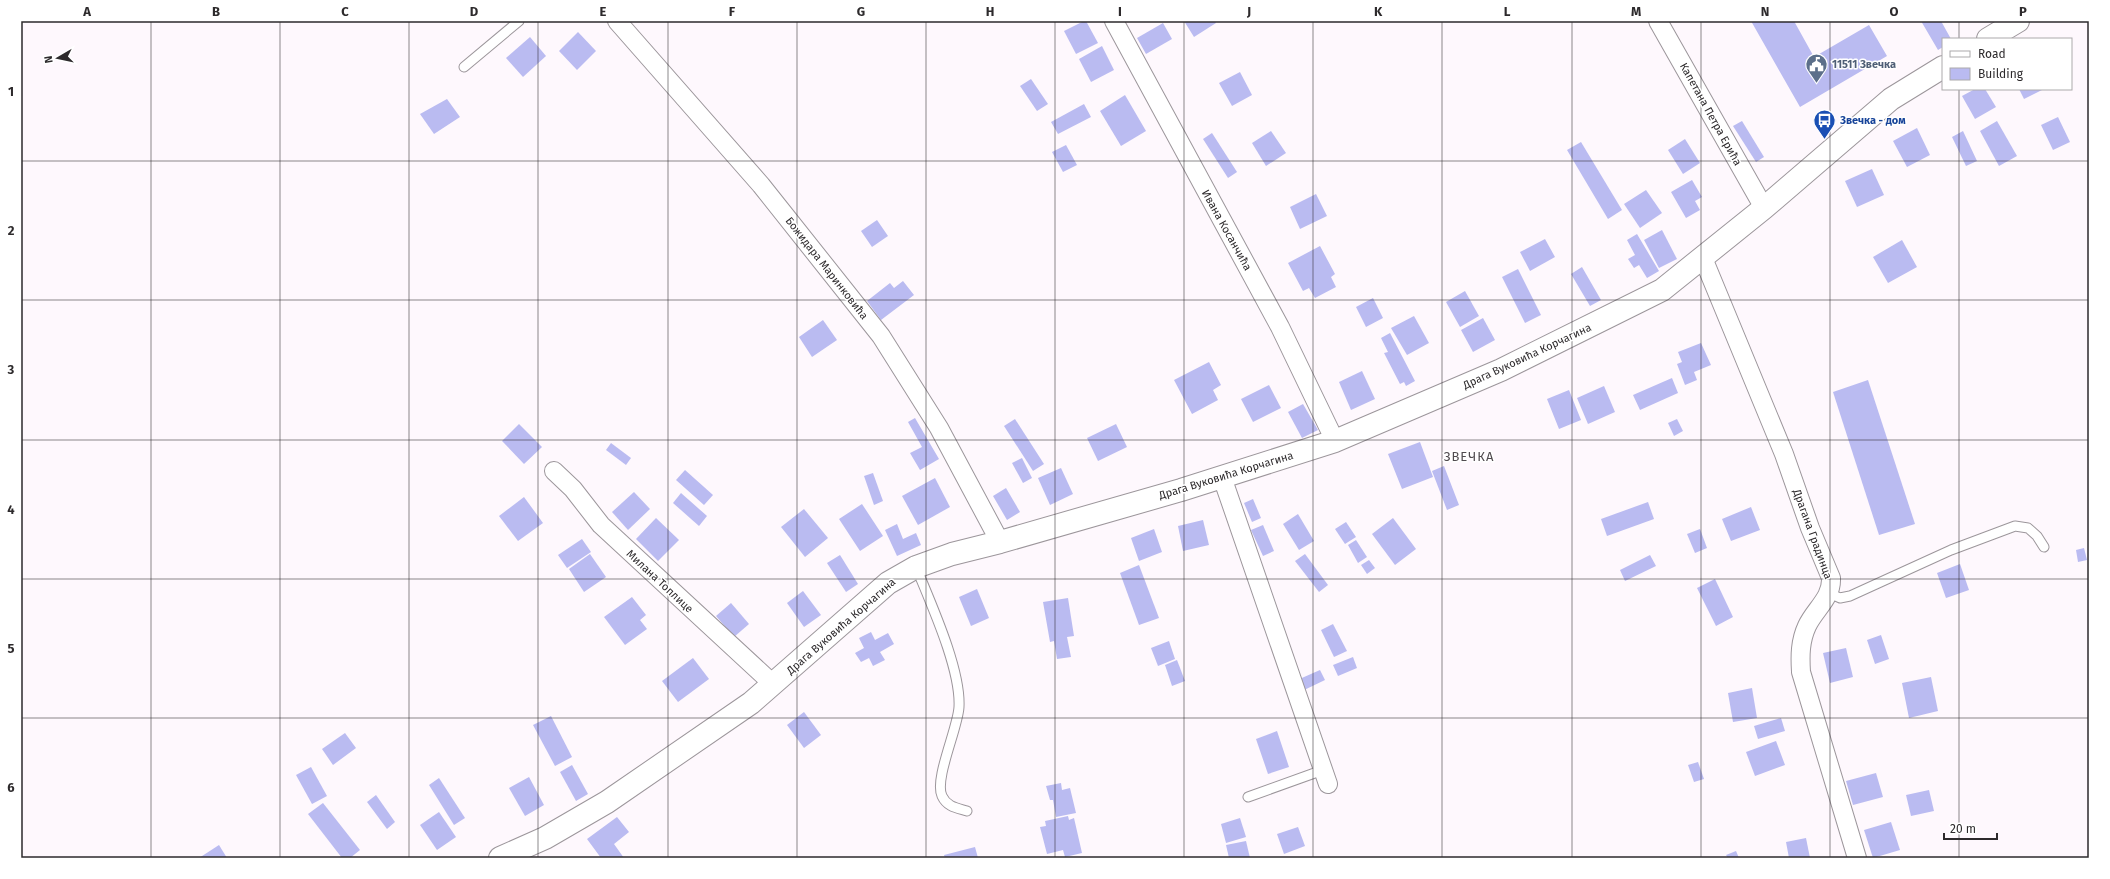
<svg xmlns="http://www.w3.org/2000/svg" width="2110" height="879" viewBox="0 0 2110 879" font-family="'Fira Sans',sans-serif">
	<rect width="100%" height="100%" fill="#fef8fd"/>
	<g fill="#babbf1">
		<polygon points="1084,21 1086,21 1098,43 1076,54 1064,31"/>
		<polygon points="1184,21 1215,21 1216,23 1194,37"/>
		<polygon points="1751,21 1794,21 1814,57 1869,25 1887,56 1800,107"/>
		<polygon points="1921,21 1941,21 1951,39 1943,39 1943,47 1938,50"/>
		<polygon points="1163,23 1172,39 1146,54 1137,38"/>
		<polygon points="578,32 596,51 577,70 559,51"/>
		<polygon points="530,37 546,56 523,77 506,58"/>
		<polygon points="1102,46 1114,70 1091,82 1079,59"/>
		<polygon points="1240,72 1252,95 1232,106 1219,83"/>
		<polygon points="1031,79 1048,104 1037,111 1020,86"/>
		<polygon points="1975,89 1985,89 1996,107 1975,119 1962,96"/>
		<polygon points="2019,89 2044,89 2024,99"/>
		<polygon points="1125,95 1146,131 1121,146 1100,111"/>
		<polygon points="447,99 460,117 434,134 420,114"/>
		<polygon points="1084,104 1091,117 1058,134 1051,122"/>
		<polygon points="2058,117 2070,142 2053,150 2041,125"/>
		<polygon points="1742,121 1764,157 1756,162 1733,126"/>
		<polygon points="1997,121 2017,156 1999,166 1980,131"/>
		<polygon points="1917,128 1930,155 1907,167 1893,141"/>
		<polygon points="1271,131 1286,153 1266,166 1252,143"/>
		<polygon points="1963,131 1977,161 1966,166 1952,137"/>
		<polygon points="1212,133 1237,172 1228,178 1203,139"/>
		<polygon points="1685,139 1700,163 1683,174 1668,150"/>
		<polygon points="1581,142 1622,210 1608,219 1567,150"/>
		<polygon points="1066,145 1077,165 1063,172 1052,152"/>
		<polygon points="1872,169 1884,195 1857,207 1845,181"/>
		<polygon points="1692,180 1702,197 1695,201 1700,210 1686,218 1671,192"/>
		<polygon points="1646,190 1662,213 1640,228 1624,204"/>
		<polygon points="1316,194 1327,216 1300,229 1290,207"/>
		<polygon points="877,220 888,236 872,247 861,231"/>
		<polygon points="1662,230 1677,259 1659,268 1644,240"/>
		<polygon points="1637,234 1659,271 1647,278 1639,265 1634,268 1628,259 1635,255 1627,240"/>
		<polygon points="1545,239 1555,257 1530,271 1520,252"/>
		<polygon points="1902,240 1917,267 1888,283 1873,257"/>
		<polygon points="1320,246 1335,274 1331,277 1336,287 1315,298 1309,288 1303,291 1288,263"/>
		<polygon points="1582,267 1601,300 1590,306 1571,274"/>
		<polygon points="1518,269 1541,315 1525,323 1502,277"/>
		<polygon points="903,281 914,295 881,320 867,301 890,283 894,288"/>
		<polygon points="1465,291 1479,316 1460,327 1446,302"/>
		<polygon points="1373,298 1383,318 1366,327 1356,307"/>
		<polygon points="1414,316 1429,343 1407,355 1391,328"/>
		<polygon points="1483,318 1495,340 1473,352 1461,330"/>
		<polygon points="823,320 837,340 812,357 799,337"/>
		<polygon points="1390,333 1415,381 1406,386 1404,382 1400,384 1384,353 1388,352 1381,338"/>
		<polygon points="1701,343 1711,365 1694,372 1697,380 1685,385 1677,364 1682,362 1678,352"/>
		<polygon points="1209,362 1221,385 1213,390 1218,400 1192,414 1174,380"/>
		<polygon points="1362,371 1375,399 1351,410 1339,382"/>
		<polygon points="1672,378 1678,393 1640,410 1633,395"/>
		<polygon points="1868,380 1915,524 1879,535 1833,392"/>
		<polygon points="1269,385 1281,408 1253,422 1241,399"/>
		<polygon points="1604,386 1615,412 1588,424 1577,398"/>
		<polygon points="1569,390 1581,420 1559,429 1547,399"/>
		<polygon points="1303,404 1318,430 1302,438 1288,412"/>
		<polygon points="915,418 939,459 920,470 910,453 922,447 908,422"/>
		<polygon points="1015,419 1044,464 1033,471 1004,426"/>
		<polygon points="1677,419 1683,431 1674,436 1668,423"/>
		<polygon points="519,424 542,447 524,464 502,441"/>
		<polygon points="1116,424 1127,447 1098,461 1087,438"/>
		<polygon points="1420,442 1433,477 1402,489 1388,454"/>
		<polygon points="611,443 631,458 626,465 606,450"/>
		<polygon points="1022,458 1032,478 1023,483 1012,463"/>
		<polygon points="1444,466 1459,505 1447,510 1432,471"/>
		<polygon points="1061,468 1073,494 1050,505 1038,478"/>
		<polygon points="685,470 713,495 704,505 676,480"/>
		<polygon points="873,473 883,501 874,505 864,476"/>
		<polygon points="935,478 950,507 918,525 902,496"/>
		<polygon points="1006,488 1020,512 1007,520 993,496"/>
		<polygon points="634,492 650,509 628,530 612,512"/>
		<polygon points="681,493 707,516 699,526 673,503"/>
		<polygon points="524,497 543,523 518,541 499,516"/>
		<polygon points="1253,499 1261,518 1252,522 1244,503"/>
		<polygon points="1648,502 1654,519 1607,536 1601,519"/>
		<polygon points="862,504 883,536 860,551 839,519"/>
		<polygon points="1751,507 1760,530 1731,541 1722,519"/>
		<polygon points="804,509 828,538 805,557 781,527"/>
		<polygon points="1298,514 1314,541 1299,550 1283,524"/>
		<polygon points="656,518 679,540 658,561 636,539"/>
		<polygon points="1393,518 1416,549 1395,565 1372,534"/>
		<polygon points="1203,520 1209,545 1183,551 1178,526"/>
		<polygon points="1346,522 1356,537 1345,544 1335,529"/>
		<polygon points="897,524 903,539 916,533 921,545 897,556 885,530"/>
		<polygon points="1263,525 1274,551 1263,556 1251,530"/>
		<polygon points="1154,529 1162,552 1139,561 1131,538"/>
		<polygon points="1700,529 1707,548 1695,553 1687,534"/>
		<polygon points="582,539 591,552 567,568 558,555"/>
		<polygon points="1356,540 1367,557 1358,563 1348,545"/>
		<polygon points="2084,548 2087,560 2078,562 2076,550"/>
		<polygon points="590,554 606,577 584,592 569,569"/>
		<polygon points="1305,554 1328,585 1319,592 1295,561"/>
		<polygon points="840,555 858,584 846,592 827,563"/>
		<polygon points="1650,555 1656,566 1625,581 1620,570"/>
		<polygon points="1369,560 1375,568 1367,574 1361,565"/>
		<polygon points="1960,564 1969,590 1946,598 1937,573"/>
		<polygon points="1139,565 1159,618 1139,625 1120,573"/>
		<polygon points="1715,579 1733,617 1716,626 1697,588"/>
		<polygon points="977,589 989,618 971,626 959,597"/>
		<polygon points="803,591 821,615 804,627 787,603"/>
		<polygon points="632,597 646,615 640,620 647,629 625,645 604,617"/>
		<polygon points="1068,598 1074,636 1067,637 1071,657 1057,659 1054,641 1050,642 1043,602"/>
		<polygon points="731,603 749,624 734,637 716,616"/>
		<polygon points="1333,624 1347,651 1334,657 1321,630"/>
		<polygon points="871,632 875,640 888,633 894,644 880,652 885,660 873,666 869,658 861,662 855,653 864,648 859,638"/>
		<polygon points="1881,635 1889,659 1875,664 1867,640"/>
		<polygon points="1169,641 1175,659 1158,666 1151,648"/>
		<polygon points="1846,648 1853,677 1830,683 1823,653"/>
		<polygon points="1353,657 1357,668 1338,676 1333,665"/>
		<polygon points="693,658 709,679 678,702 662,681"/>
		<polygon points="1177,660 1185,681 1172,686 1165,665"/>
		<polygon points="1320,670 1325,680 1300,692 1295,681"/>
		<polygon points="1931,677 1938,711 1909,718 1902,683"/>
		<polygon points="1752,688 1757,718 1733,722 1728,693"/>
		<polygon points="804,712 821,735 804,748 787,725"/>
		<polygon points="551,716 572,757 555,766 533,725"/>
		<polygon points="1781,718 1785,731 1758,739 1754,726"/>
		<polygon points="1277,731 1289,767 1268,774 1256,739"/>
		<polygon points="345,733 356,748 333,765 322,749"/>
		<polygon points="1776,741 1785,765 1755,776 1746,752"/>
		<polygon points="1698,762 1704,779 1694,782 1688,765"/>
		<polygon points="572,765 588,794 576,801 560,772"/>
		<polygon points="311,767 327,796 312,804 296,775"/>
		<polygon points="1876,773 1883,797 1853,805 1846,781"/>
		<polygon points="529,777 544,805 525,816 509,788"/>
		<polygon points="439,778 465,818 454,825 429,785"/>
		<polygon points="1061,783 1062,790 1070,788 1076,813 1056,817 1053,800 1050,800 1046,786"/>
		<polygon points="1929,790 1934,811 1911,816 1906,795"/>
		<polygon points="376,795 395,822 387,829 367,802"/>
		<polygon points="323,803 360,850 350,858 342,858 308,814"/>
		<polygon points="439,812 456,837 437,850 420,825"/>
		<polygon points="1068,816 1069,820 1074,818 1082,853 1065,857 1063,850 1047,854 1040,827 1046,826 1045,821"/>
		<polygon points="617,817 629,832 614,844 624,858 601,858 587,839"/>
		<polygon points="1240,818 1246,837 1226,843 1221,824"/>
		<polygon points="1891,822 1900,850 1873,858 1864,830"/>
		<polygon points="1298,827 1305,846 1284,854 1277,834"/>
		<polygon points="1806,838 1810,858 1789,858 1786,842"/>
		<polygon points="1246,841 1250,858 1229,858 1226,845"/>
		<polygon points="219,845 227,858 199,858"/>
		<polygon points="975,847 978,858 945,858 944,855"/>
		<polygon points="1736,851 1739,858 1728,858 1726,855"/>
	</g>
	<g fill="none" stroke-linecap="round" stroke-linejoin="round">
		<defs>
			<g id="service">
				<polyline points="464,67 519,21"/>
				<path d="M916,567C931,604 961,669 959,707C958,728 934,779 942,796C947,807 957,808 967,811"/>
				<polyline points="1829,593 1840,598 1850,596 1951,550 2015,526 2028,528 2037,536 2044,547"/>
				<polyline points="1248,797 1323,770"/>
			</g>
			<g id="minor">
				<polyline points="617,21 761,185 881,336 939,428 1000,542"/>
				<polyline points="1114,21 1280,327 1335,441"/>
				<polyline points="1658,21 1764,208"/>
				<path d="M1703,258L1784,454L1810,528L1831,578C1832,598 1815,609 1807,626C1800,641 1800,656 1801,672L1857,858"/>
				<polyline points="554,471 573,489 601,525 773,684"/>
				<polyline points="1222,477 1328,784"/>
			</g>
			<g id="tertiary">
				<polyline points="1988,39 2018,21"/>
				<polyline points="500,858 545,838 607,802 751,703 888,583 916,567 952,554 1000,542 1181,490 1335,441 1501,370 1662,290 1764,208 1891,99 1943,67"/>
			</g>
		</defs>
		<use href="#service" stroke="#9c969b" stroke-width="11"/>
		<use href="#minor" stroke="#9c969b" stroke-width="20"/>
		<use href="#tertiary" stroke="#9c969b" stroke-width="24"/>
		<use href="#service" stroke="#fff" stroke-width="9"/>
		<use href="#minor" stroke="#fff" stroke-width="18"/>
		<use href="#tertiary" stroke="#fff" stroke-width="22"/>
	</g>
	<path fill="none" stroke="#2d2a2c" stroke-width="1" stroke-opacity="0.55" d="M151,21V858M280,21V858M409,21V858M538,21V858M668,21V858M797,21V858M926,21V858M1055,21V858M1184,21V858M1313,21V858M1442,21V858M1572,21V858M1701,21V858M1830,21V858M1959,21V39M1959,89V858M21,161H2089M21,300H2089M21,440H2089M21,579H2089M21,718H2089"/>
	<defs>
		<symbol id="civic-pin" viewBox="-11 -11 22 30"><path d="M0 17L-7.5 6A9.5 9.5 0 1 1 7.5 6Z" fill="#5c6f8a" stroke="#fff"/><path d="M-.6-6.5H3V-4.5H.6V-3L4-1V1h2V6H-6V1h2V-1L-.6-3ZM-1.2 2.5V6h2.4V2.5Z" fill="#fff"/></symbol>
		<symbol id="bus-pin" viewBox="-11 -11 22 30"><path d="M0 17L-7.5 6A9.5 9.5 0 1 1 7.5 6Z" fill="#1a4fb4" stroke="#fff"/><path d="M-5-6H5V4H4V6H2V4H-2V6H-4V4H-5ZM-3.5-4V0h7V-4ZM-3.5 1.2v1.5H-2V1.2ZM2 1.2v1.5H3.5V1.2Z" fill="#fff"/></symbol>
	</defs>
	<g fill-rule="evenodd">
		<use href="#civic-pin" x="1804" y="52" width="25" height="34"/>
		<use href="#bus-pin" x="1812" y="108" width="25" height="34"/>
	</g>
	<g text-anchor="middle" stroke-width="3" stroke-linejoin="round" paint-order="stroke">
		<g font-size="11" font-weight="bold" fill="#4e5e75" stroke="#fff" text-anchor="start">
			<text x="1832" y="68">11511 Звечка</text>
		</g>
		<g font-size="11" fill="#2d2a2c" stroke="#fff">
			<text transform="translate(1711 114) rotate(61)" y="4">Капетана Петра Ерића</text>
			<text transform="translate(1227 230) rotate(61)" y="4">Ивана Косанчића</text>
			<text transform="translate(827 268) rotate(52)" y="4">Божидара Маринковића</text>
			<text transform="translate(1527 356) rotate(-25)" y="4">Драга Вуковића Корчагина</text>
			<text transform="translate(1226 475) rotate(-17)" y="4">Драга Вуковића Корчагина</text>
			<text transform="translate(1813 534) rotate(70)" y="4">Драгана Градинца</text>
			<text transform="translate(660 581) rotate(43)" y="4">Милана Топлице</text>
			<text transform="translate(841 626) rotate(-41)" y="4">Драга Вуковића Корчагина</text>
		</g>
		<g font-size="11" font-weight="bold" fill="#164399" stroke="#fff" text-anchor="start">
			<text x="1840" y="124">Звечка - дом</text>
		</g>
		<g font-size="13" letter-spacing="1" fill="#504b4f" stroke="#fff">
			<text x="1469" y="461">ЗВЕЧКА</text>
		</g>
	</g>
	<rect width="2110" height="879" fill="none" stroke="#ffffff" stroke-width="44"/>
	<rect x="1942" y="38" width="130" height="52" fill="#ffffff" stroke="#abaaab"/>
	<rect x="1950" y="51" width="20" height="6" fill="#ffffff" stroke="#abaaab"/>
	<text x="1978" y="58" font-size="12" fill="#2d2a2c">Road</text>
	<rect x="1950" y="68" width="20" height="12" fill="#babbf1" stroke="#abaaab"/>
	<text x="1978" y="78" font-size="12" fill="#2d2a2c">Building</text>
	<g transform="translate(58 58) rotate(261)" stroke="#ffffff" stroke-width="3" paint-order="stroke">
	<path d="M0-3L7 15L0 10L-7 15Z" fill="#2d2a2c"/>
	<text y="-6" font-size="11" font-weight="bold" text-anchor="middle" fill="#2d2a2c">N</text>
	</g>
	<path d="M1944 833v6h53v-6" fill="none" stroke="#2d2a2c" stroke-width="2"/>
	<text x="1950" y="833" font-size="12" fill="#2d2a2c" stroke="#ffffff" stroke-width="3" paint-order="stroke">20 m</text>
	<rect x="22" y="22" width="2066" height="835" fill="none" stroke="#2d2a2c" stroke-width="1.5"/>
	<g font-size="13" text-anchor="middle" font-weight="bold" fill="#2d2a2c">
		<text x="87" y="16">A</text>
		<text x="216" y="16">B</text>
		<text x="345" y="16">C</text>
		<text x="474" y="16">D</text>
		<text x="603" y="16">E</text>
		<text x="732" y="16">F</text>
		<text x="861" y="16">G</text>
		<text x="990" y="16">H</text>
		<text x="1120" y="16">I</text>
		<text x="1249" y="16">J</text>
		<text x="1378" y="16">K</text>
		<text x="1507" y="16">L</text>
		<text x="1636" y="16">M</text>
		<text x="1765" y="16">N</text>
		<text x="1894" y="16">O</text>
		<text x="2023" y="16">P</text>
		<text x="11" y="96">1</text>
		<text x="11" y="235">2</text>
		<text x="11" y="374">3</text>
		<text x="11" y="514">4</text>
		<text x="11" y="653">5</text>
		<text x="11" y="792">6</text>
	</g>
</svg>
